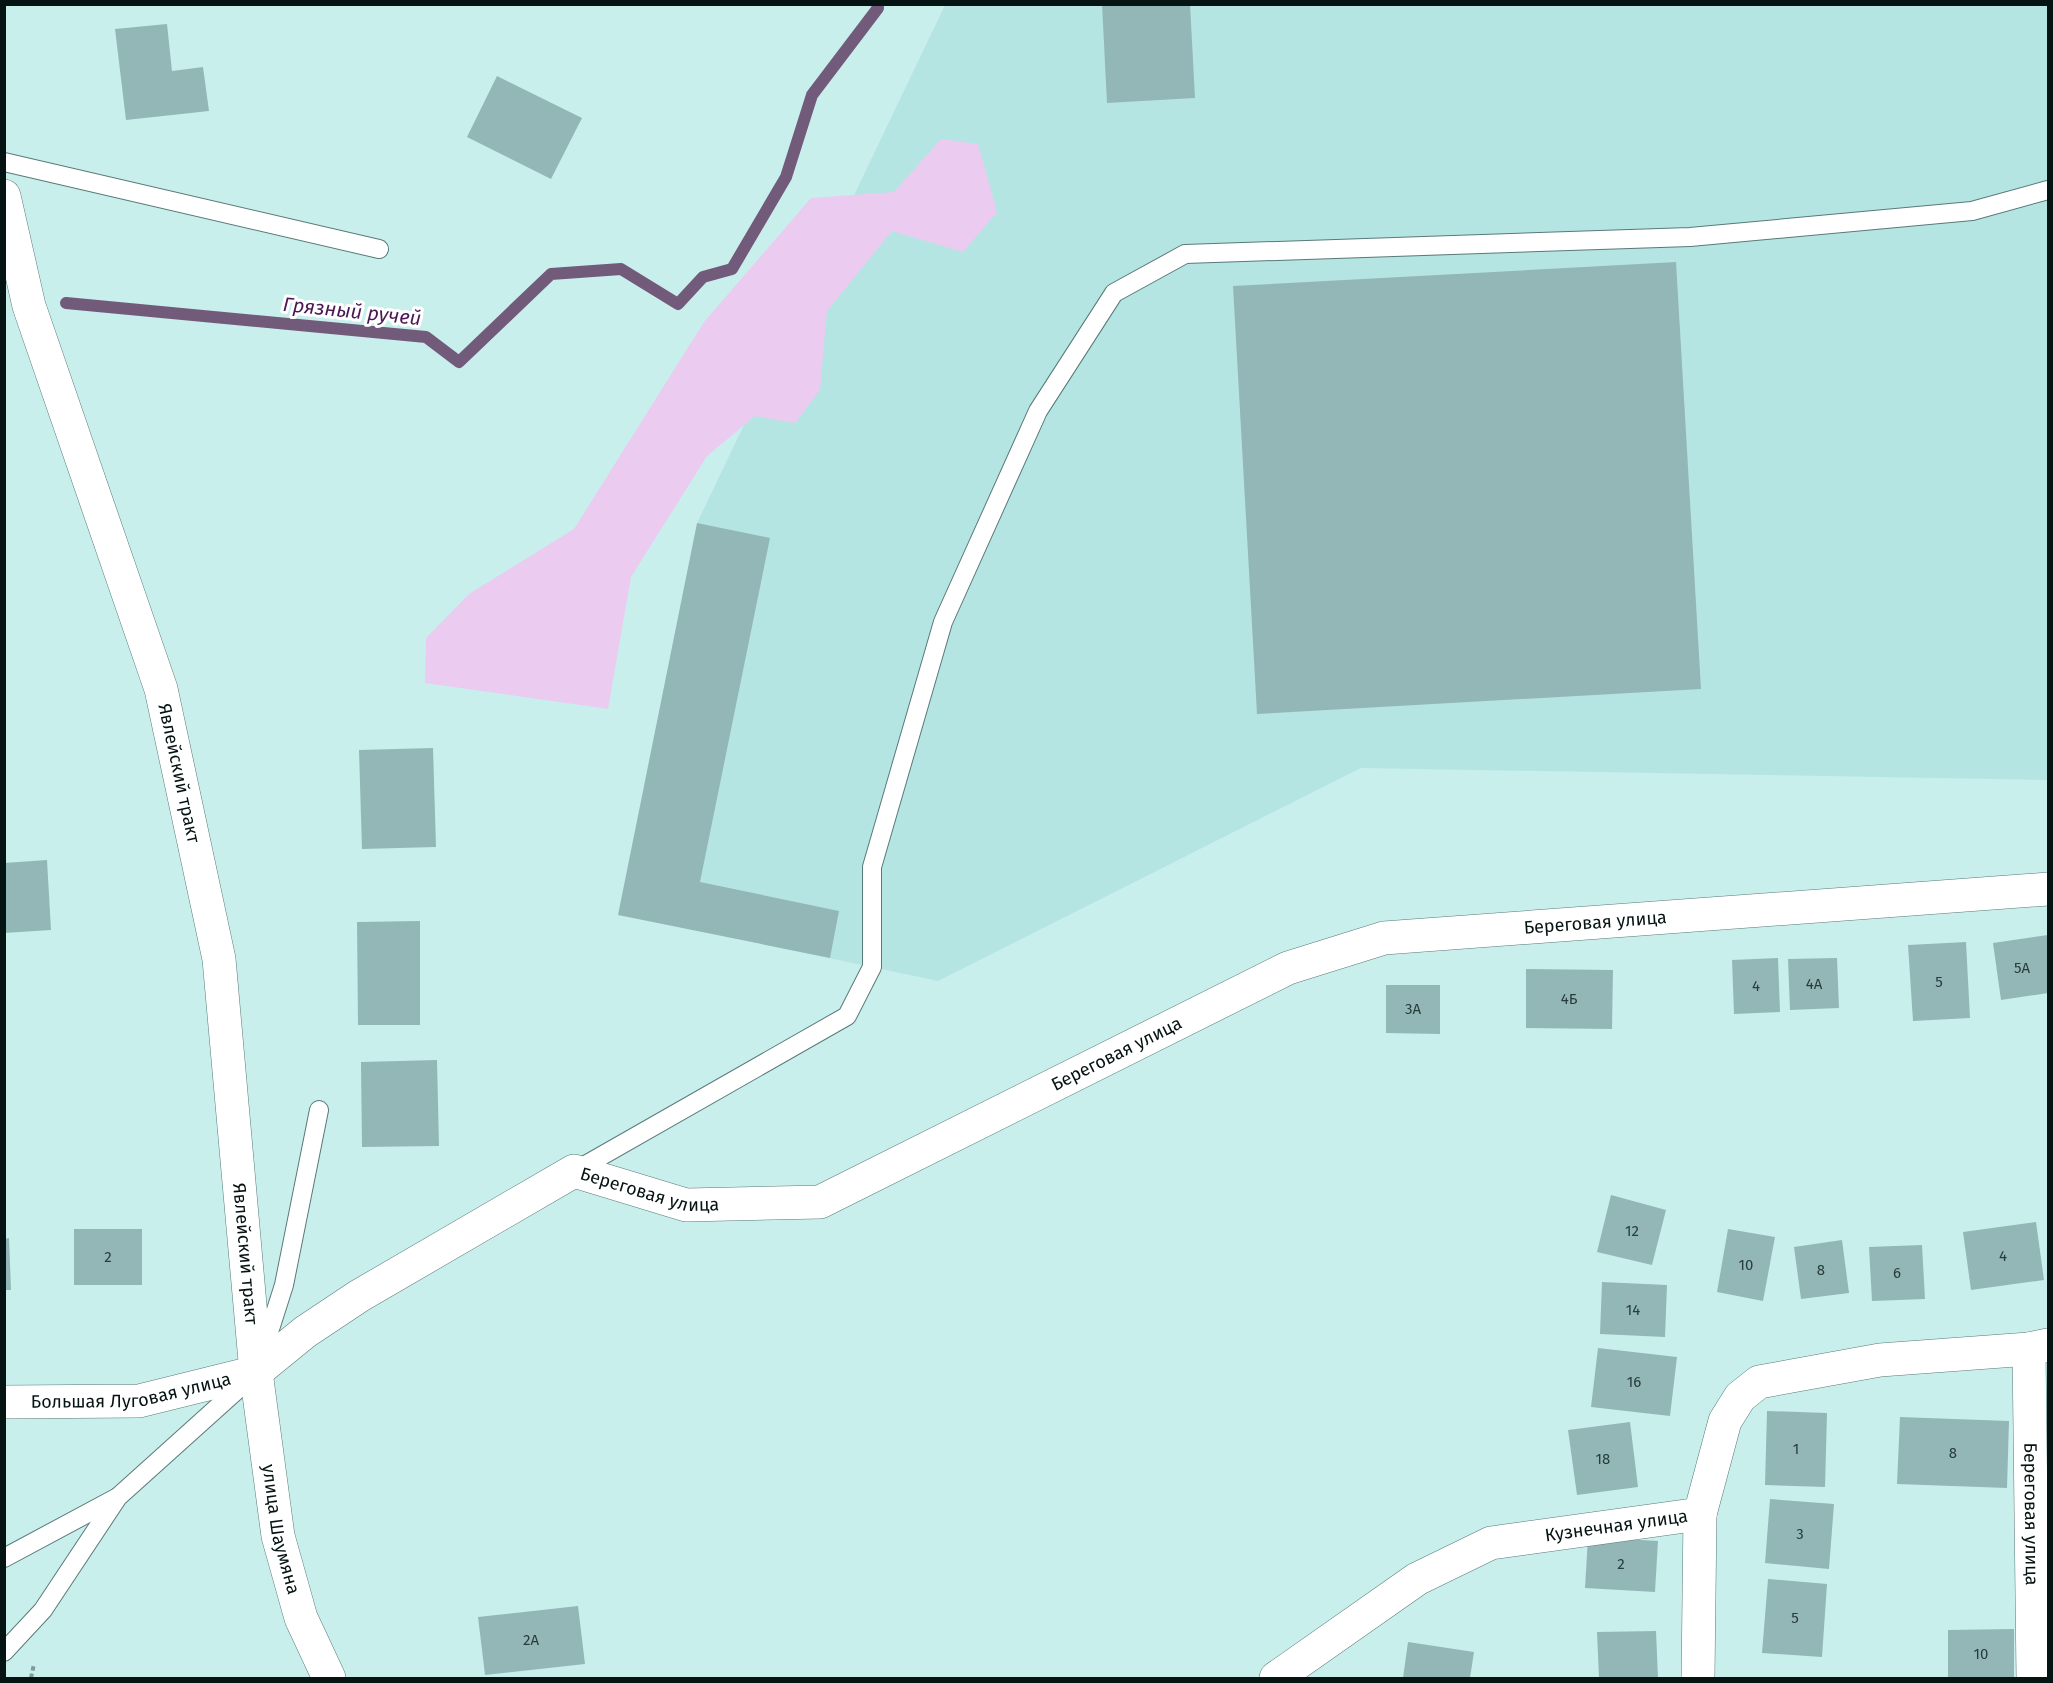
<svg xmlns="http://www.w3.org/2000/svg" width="2053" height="1683" viewBox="0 0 2053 1683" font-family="'Fira Sans',sans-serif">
	<rect width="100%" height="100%" fill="#c9efed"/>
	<polygon fill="#b5e5e2" points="945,5 2048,5 2048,780 1361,768 938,981 691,929 697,523"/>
	<polygon fill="#ebcbf0" points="941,139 978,144 997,212 963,252 892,231 827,311 820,390 795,423 755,416 707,456 631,577 608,709 425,683 426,638 469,594 574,529 704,322 811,198 894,192"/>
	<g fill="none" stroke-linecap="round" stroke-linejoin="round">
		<polyline stroke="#725a7b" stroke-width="12" points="66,303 426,337 459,362 551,274 621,269 678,304 703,277 732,269 786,177 812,95 878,8 877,4"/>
	</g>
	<g fill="#93b7b6">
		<polygon points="1102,4 1190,4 1195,98 1107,103"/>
		<polygon points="167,24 172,71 203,67 209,111 126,120 115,29"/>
		<polygon points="497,76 582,118 551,179 467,137"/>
		<polygon points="1676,262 1701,689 1257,714 1233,286"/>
		<polygon points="697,523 770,538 700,882 839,911 830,958 618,915"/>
		<polygon points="433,748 436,847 362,849 359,750"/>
		<polygon points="47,860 51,930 4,933 4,863"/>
		<polygon points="420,921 420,1025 358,1025 357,922"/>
		<polygon points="2048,935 2048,993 2001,1000 1993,943"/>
		<polygon points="1966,942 1970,1018 1913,1021 1908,945"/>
		<polygon points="1778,958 1780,1012 1734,1014 1732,960"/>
		<polygon points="1837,958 1839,1008 1790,1010 1788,959"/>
		<polygon points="1526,969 1613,970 1612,1029 1526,1028"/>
		<polygon points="1386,985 1440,985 1440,1034 1386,1033"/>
		<polygon points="437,1060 439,1146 362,1147 361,1062"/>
		<polygon points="1611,1195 1666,1210 1652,1265 1597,1252"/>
		<polygon points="2036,1222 2044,1280 1971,1290 1963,1232"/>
		<rect x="74" y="1229" width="68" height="56"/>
		<polygon points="1728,1229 1775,1237 1763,1301 1717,1292"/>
		<polygon points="9,1238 11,1290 4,1290 4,1239"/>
		<polygon points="1842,1240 1849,1293 1801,1299 1794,1247"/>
		<polygon points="1922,1245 1925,1299 1872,1301 1869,1247"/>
		<polygon points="1602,1282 1667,1285 1665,1337 1600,1334"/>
		<polygon points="1598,1348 1677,1357 1670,1416 1591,1407"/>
		<polygon points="1767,1411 1827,1413 1825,1487 1765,1485"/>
		<polygon points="1900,1417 2009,1421 2007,1488 1897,1484"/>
		<polygon points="1630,1422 1638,1487 1577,1495 1568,1430"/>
		<polygon points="1770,1499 1834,1504 1829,1569 1765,1563"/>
		<polygon points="1588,1537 1658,1541 1655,1592 1585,1588"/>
		<polygon points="1768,1579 1827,1584 1822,1657 1762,1653"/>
		<polygon points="578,1606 585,1664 485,1675 478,1617"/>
		<polygon points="2014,1629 2014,1678 1948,1678 1948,1630"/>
		<polygon points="1656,1631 1658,1678 1599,1678 1597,1632"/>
		<polygon points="1408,1642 1474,1652 1470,1678 1403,1678"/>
	</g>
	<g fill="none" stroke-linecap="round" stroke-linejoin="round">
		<defs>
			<g id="service">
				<polyline points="4,162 379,249"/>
				<polyline points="575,1171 847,1016 872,967 872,867 943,622 1038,411 1114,293 1185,254 1690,237 1972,211 2048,190"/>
				<polyline points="262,1354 284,1285 319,1110"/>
				<polyline points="4,1558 116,1498"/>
				<polyline points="4,1652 43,1610 118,1497 248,1380"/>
			</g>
			<g id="minor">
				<path id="s1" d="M4,196L29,306L161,689L219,959L256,1372L278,1536L301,1618L329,1678"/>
				<path id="s2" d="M2029,1349L2033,1678"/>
				<path id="s3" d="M4,1402L139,1401L256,1372L305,1332L359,1296L574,1171L686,1205L820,1202L1288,968L1384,938L2048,889"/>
				<path id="s4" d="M1276,1678L1417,1579L1491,1543L1700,1514L1725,1421L1740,1397L1759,1382L1880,1360L2029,1349L2048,1345"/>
				<polyline points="1698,1678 1700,1514"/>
			</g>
		</defs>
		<use href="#service" stroke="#587a79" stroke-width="20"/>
		<use href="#minor" stroke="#587a79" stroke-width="34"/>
		<polyline stroke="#7f9c9a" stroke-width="4" stroke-dasharray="4.5 3" stroke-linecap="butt" points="31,1678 34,1664"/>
		<use href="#service" stroke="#fff" stroke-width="18"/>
		<use href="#minor" stroke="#fff" stroke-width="33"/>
	</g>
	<g text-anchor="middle" stroke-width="6" stroke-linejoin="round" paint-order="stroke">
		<g font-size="15" fill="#283c3b">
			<text x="2022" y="973">5А</text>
			<text x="1939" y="987">5</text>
			<text x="1814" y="989">4А</text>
			<text x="1756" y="991">4</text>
			<text x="1569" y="1004">4Б</text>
			<text x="1413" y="1014">3А</text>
			<text x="1632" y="1236">12</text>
			<text x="2003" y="1261">4</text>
			<text x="108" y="1262">2</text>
			<text x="1746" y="1270">10</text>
			<text x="1821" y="1275">8</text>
			<text x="1897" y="1278">6</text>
			<text x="1633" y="1315">14</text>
			<text x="1634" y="1387">16</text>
			<text x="1796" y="1454">1</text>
			<text x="1953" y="1458">8</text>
			<text x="1603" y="1464">18</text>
			<text x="1800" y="1539">3</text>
			<text x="1621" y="1569">2</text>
			<text x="1795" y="1623">5</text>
			<text x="531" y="1645">2А</text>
			<text x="1981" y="1659">10</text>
		</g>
		<g font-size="18" fill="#051312" stroke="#fff">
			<text dy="6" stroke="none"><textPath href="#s1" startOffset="604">Явлейский тракт</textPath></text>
			<text dy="6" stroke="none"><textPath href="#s3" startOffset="1719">Береговая улица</textPath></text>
			<text dy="6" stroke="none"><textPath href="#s3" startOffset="1215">Береговая улица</textPath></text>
			<text dy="6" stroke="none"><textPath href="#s3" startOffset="711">Береговая улица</textPath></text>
			<text dy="6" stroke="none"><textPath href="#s1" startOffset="1090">Явлейский тракт</textPath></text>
			<text dy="6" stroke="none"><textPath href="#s3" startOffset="128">Большая Луговая улица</textPath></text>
			<text dy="6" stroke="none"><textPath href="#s2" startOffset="165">Береговая улица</textPath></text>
			<text dy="6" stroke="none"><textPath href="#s4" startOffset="381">Кузнечная улица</textPath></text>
			<text dy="6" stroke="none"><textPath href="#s1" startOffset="1368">улица Шаумяна</textPath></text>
		</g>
		<g font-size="20" font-style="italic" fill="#4a1753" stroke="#fff">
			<text transform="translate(352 311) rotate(6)" y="7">Грязный ручей</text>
		</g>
	</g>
	<rect width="2053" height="1683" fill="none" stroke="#051312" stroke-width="12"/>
</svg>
